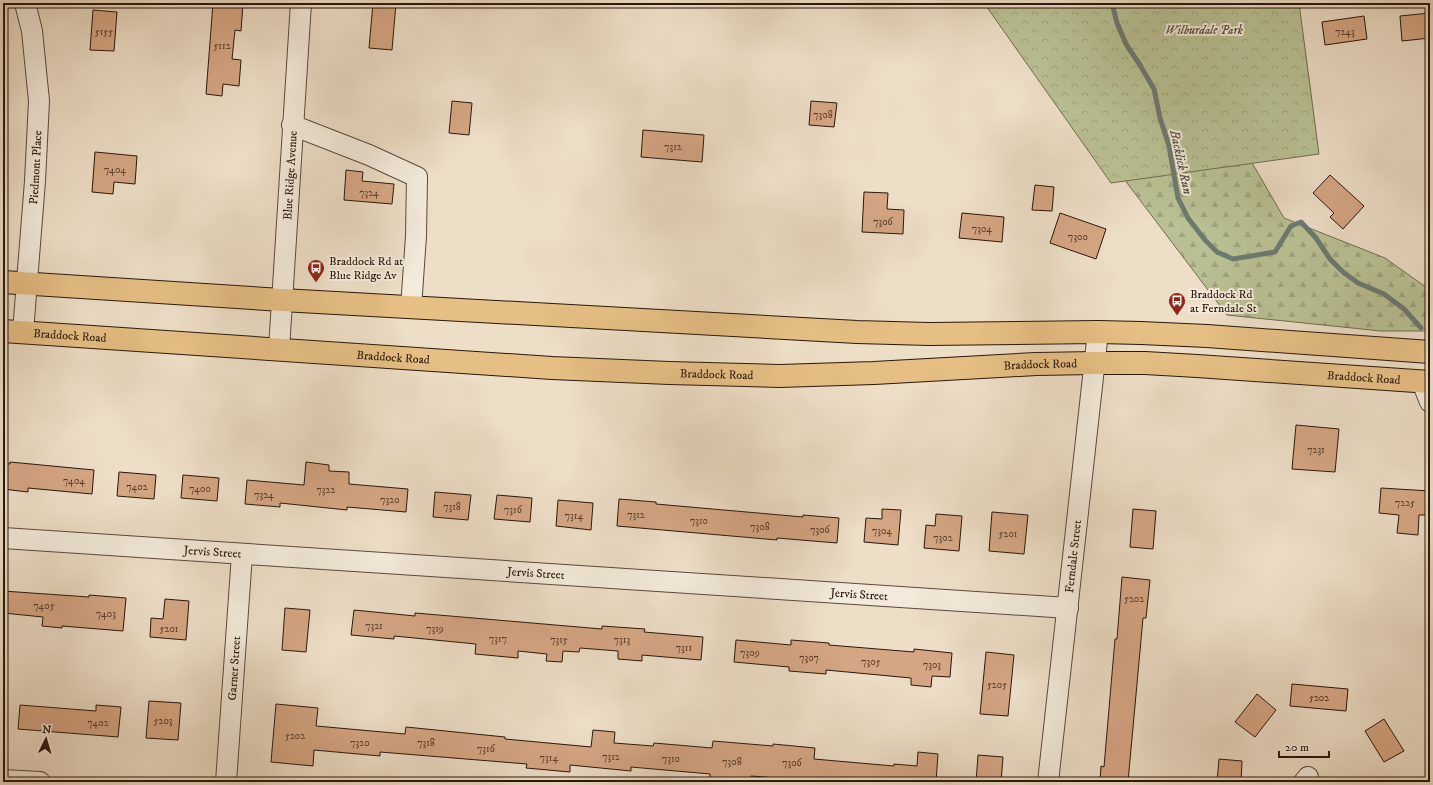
<svg xmlns="http://www.w3.org/2000/svg" width="1433" height="785" viewBox="0 0 1433 785" font-family="'IM FELL DW Pica',serif">
	<defs>
		<pattern id="forest-firs" width="22" height="20" patternUnits="userSpaceOnUse"><rect width="22" height="20" fill="#b9c194"/><path d="M5 1l3.5 6h-7zM16 11l3.5 6h-7z" fill="#9fa57e"/></pattern>
		<pattern id="park-crowns" width="20" height="18" patternUnits="userSpaceOnUse"><rect width="20" height="18" fill="#b9c194"/><path d="M2 6a3 3 0 1 1 6 0M12 15a3 3 0 1 1 6 0" fill="none" stroke="#9fa57e"/></pattern>
	</defs>
	<rect width="100%" height="100%" fill="#eddec7"/>
	<filter id="stains"><feTurbulence type="fractalNoise" baseFrequency=".005" numOctaves="4"/><feColorMatrix values="0 0 0 0 .2 0 0 0 0 .09 0 0 0 0 .02 0 0 0 .5 -.17"/></filter>
	<radialGradient id="worn" r=".72"><stop offset=".6" stop-color="#630" stop-opacity="0"/><stop offset="1" stop-color="#630" stop-opacity=".3"/></radialGradient>
	<polygon fill="url(#forest-firs)" stroke="#726c50" points="1043,18 1197,68 1284,218 1385,258 1430,290 1430,331 1381,331 1227,315 1127,183"/>
	<polygon fill="url(#park-crowns)" stroke="#726c50" points="984,3 1299,3 1319,154 1111,183"/>
	<g fill="none" stroke-linecap="round" stroke-linejoin="round">
		<polyline stroke="#6d7a72" stroke-width="5" points="1112,3 1117,23 1126,44 1140,65 1154,89 1160,118 1169,146 1178,198 1188,218 1205,240 1217,252 1233,259 1275,252 1291,226 1301,222 1316,238 1330,259 1343,272 1358,283 1384,294 1404,309 1421,328"/>
	</g>
	<g fill="#d5a683" stroke="#2a170b">
		<polygon points="213,3 243,3 241,31 235,30 232,59 241,60 239,86 223,84 222,96 206,94"/>
		<polygon points="373,3 396,3 392,50 369,48"/>
		<polygon points="93,10 117,12 114,51 90,50"/>
		<polygon points="1430,13 1430,38 1402,41 1400,16"/>
		<polygon points="1364,16 1367,39 1325,45 1322,22"/>
		<polygon points="452,101 472,103 469,135 449,133"/>
		<polygon points="811,101 837,103 834,127 809,125"/>
		<polygon points="643,130 704,135 702,162 641,157"/>
		<polygon points="95,152 137,156 135,184 114,182 113,194 92,192"/>
		<polygon points="346,170 363,172 362,181 394,184 392,204 344,200"/>
		<polygon points="1330,175 1364,206 1343,229 1330,217 1334,213 1313,193"/>
		<polygon points="1035,185 1054,187 1052,211 1032,210"/>
		<polygon points="864,192 888,193 887,209 904,210 903,234 862,232"/>
		<polygon points="962,213 1004,217 1002,242 959,238"/>
		<polygon points="1060,213 1106,229 1096,259 1050,243"/>
		<polygon points="1296,425 1339,429 1335,472 1292,469"/>
		<polygon points="10,462 94,470 92,494 28,488 28,492 3,489 3,463 10,464"/>
		<polygon points="306,462 329,465 329,471 349,472 349,484 408,489 406,512 347,507 347,510 280,503 280,507 245,504 247,480 304,485"/>
		<polygon points="119,472 156,475 154,499 117,496"/>
		<polygon points="183,475 219,478 217,501 181,498"/>
		<polygon points="1381,488 1430,491 1430,515 1419,515 1418,535 1397,533 1399,515 1379,513"/>
		<polygon points="435,492 471,495 468,520 433,517"/>
		<polygon points="497,495 532,498 530,522 494,519"/>
		<polygon points="619,499 656,502 656,504 803,517 803,515 839,518 837,543 777,538 777,540 617,526"/>
		<polygon points="558,500 593,503 591,530 556,526"/>
		<polygon points="882,509 901,510 898,545 864,542 866,518 882,519"/>
		<polygon points="1133,509 1156,511 1153,549 1130,547"/>
		<polygon points="992,512 1028,515 1024,554 989,551"/>
		<polygon points="936,514 962,516 959,551 924,548 926,525 935,526"/>
		<polygon points="1122,577 1150,580 1146,618 1143,618 1128,782 1100,782 1101,766 1104,767 1115,639 1117,639"/>
		<polygon points="3,591 89,597 89,595 126,598 123,631 62,626 62,628 42,626 43,617 3,613"/>
		<polygon points="165,599 189,601 186,640 150,637 151,618 163,619"/>
		<polygon points="285,608 310,610 306,652 282,650"/>
		<polygon points="354,610 415,616 415,613 602,629 602,626 645,629 644,632 703,637 701,660 642,655 642,661 618,659 618,651 580,648 579,652 563,651 562,662 546,661 547,654 518,651 518,658 475,654 476,644 394,636 394,639 351,635"/>
		<polygon points="736,640 791,645 791,640 829,643 829,645 914,652 914,649 952,653 950,677 932,676 931,687 911,685 911,678 826,670 826,674 789,671 789,667 734,662"/>
		<polygon points="986,652 1014,655 1008,716 980,714"/>
		<polygon points="1292,684 1348,689 1346,711 1290,706"/>
		<polygon points="1257,694 1276,710 1255,737 1235,722"/>
		<polygon points="149,701 181,703 178,740 146,738"/>
		<polygon points="276,704 318,708 316,726 405,734 406,727 505,737 505,739 591,747 593,730 615,732 614,743 653,746 654,743 712,748 713,741 773,746 773,744 815,748 814,759 894,766 894,764 917,766 918,752 938,754 936,782 825,782 751,776 751,782 725,782 725,779 710,778 710,774 631,767 631,771 570,765 570,772 526,768 527,764 380,752 380,756 314,750 313,766 271,762"/>
		<polygon points="20,705 96,711 96,705 121,707 118,737 18,729"/>
		<polygon points="1384,719 1404,751 1384,762 1365,731"/>
		<polygon points="978,755 1003,757 1001,782 976,782"/>
		<polygon points="1219,759 1242,761 1241,782 1217,782"/>
	</g>
	<g fill="none" stroke-linecap="round" stroke-linejoin="round">
		<defs>
			<g id="minor">
				<polyline points="292,125 369,155 417,177 416,236 411,308"/>
				<path id="s1" d="M23,332L35,181L39,101L32,31L25,3"/>
				<path id="s2" d="M279,349L301,3"/>
				<polyline points="1422,382 1430,402"/>
				<path id="s3" d="M3,538L1068,608"/>
				<polyline points="3,780 40,782"/>
				<path id="s4" d="M226,782L242,554"/>
				<path id="s5" d="M1048,782L1098,332"/>
				<polyline points="1304,782 1308,777"/>
			</g>
			<g id="major">
				<polyline points="3,282 282,300 857,332 929,334 1098,332 1141,333 1207,336 1430,352"/>
				<path id="s6" d="M3,331L552,368L669,373L780,376L874,373L1036,364L1095,363H1145L1197,366L1430,382"/>
			</g>
		</defs>
		<use href="#minor" stroke="#5b493a" stroke-width="22"/>
		<use href="#major" stroke="#2a170b" stroke-width="24"/>
		<use href="#minor" stroke="#f3eadb" stroke-width="20"/>
		<use href="#major" stroke="#e6bf84" stroke-width="22"/>
	</g>
	<defs>
		<symbol id="bus-pin" viewBox="-11 -11 22 30"><path d="M0 17L-7.5 6A9.5 9.5 0 1 1 7.5 6Z" fill="#8f2418" stroke="#f3eadb"/><path d="M-5-6H5V4H4V6H2V4H-2V6H-4V4H-5ZM-3.5-4V0h7V-4ZM-3.5 1.2v1.5H-2V1.2ZM2 1.2v1.5H3.5V1.2Z" fill="#fff"/></symbol>
	</defs>
	<g fill-rule="evenodd">
		<use href="#bus-pin" x="306" y="258" width="20" height="27"/>
		<use href="#bus-pin" x="1167" y="291" width="20" height="27"/>
	</g>
	<g text-anchor="middle" stroke-width="4" stroke-linejoin="round" paint-order="stroke">
		<g font-size="10" fill="#553b29">
			<text x="104" y="35">5155</text>
			<text x="1345" y="35">7243</text>
			<text x="222" y="49">5112</text>
			<text x="823" y="118">7308</text>
			<text x="673" y="150">7312</text>
			<text x="115" y="173">7404</text>
			<text x="369" y="196">7324</text>
			<text x="883" y="225">7306</text>
			<text x="982" y="232">7304</text>
			<text x="1078" y="240">7300</text>
			<text x="1316" y="453">7231</text>
			<text x="74" y="484">7404</text>
			<text x="137" y="490">7402</text>
			<text x="200" y="492">7400</text>
			<text x="326" y="493">7322</text>
			<text x="264" y="498">7324</text>
			<text x="390" y="503">7320</text>
			<text x="1405" y="506">7225</text>
			<text x="452" y="510">7318</text>
			<text x="513" y="513">7316</text>
			<text x="636" y="518">7312</text>
			<text x="574" y="519">7314</text>
			<text x="699" y="524">7310</text>
			<text x="760" y="530">7308</text>
			<text x="820" y="533">7306</text>
			<text x="882" y="534">7304</text>
			<text x="1008" y="537">5201</text>
			<text x="943" y="541">7302</text>
			<text x="1134" y="602">5202</text>
			<text x="44" y="609">7405</text>
			<text x="106" y="617">7403</text>
			<text x="374" y="629">7321</text>
			<text x="169" y="632">5201</text>
			<text x="435" y="632">7319</text>
			<text x="498" y="642">7317</text>
			<text x="559" y="643">7315</text>
			<text x="622" y="643">7313</text>
			<text x="684" y="651">7311</text>
			<text x="750" y="656">7309</text>
			<text x="809" y="661">7307</text>
			<text x="871" y="665">7305</text>
			<text x="932" y="668">7303</text>
			<text x="997" y="688">5205</text>
			<text x="1319" y="701">5202</text>
			<text x="163" y="724">5203</text>
			<text x="98" y="726">7402</text>
			<text x="295" y="739">5202</text>
			<text x="360" y="746">7320</text>
			<text x="426" y="746">7318</text>
			<text x="486" y="752">7316</text>
			<text x="611" y="760">7312</text>
			<text x="549" y="761">7314</text>
			<text x="671" y="762">7310</text>
			<text x="732" y="765">7308</text>
			<text x="792" y="766">7306</text>
		</g>
		<g font-size="12" font-style="italic" fill="#554a34" stroke="#f3eadb">
			<text x="1204" y="34">Wilburdale Park</text>
		</g>
		<g font-size="12" fill="#2a170b" stroke="#f3eadb">
			<text dy="4" stroke="none"><textPath href="#s1" startOffset="165">Piedmont Place</textPath></text>
			<text dy="4" stroke="none"><textPath href="#s2" startOffset="174">Blue Ridge Avenue</textPath></text>
			<text dy="4" stroke="none"><textPath href="#s6" startOffset="67">Braddock Road</textPath></text>
			<text dy="4" stroke="none"><textPath href="#s6" startOffset="391">Braddock Road</textPath></text>
			<text dy="4" stroke="none"><textPath href="#s6" startOffset="1039">Braddock Road</textPath></text>
			<text dy="4" stroke="none"><textPath href="#s6" startOffset="715">Braddock Road</textPath></text>
			<text dy="4" stroke="none"><textPath href="#s6" startOffset="1363">Braddock Road</textPath></text>
			<text dy="4" stroke="none"><textPath href="#s3" startOffset="210">Jervis Street</textPath></text>
			<text dy="4" stroke="none"><textPath href="#s5" startOffset="227">Ferndale Street</textPath></text>
			<text dy="4" stroke="none"><textPath href="#s3" startOffset="534">Jervis Street</textPath></text>
			<text dy="4" stroke="none"><textPath href="#s3" startOffset="858">Jervis Street</textPath></text>
			<text dy="4" stroke="none"><textPath href="#s4" startOffset="114">Garner Street</textPath></text>
		</g>
		<g font-size="12" fill="#2a170b" stroke="#f3eadb" text-anchor="start">
			<text x="329" y="265">Braddock Rd at<tspan x="329" dy="14">Blue Ridge Av</tspan></text>
			<text x="1190" y="298">Braddock Rd<tspan x="1190" dy="14">at Ferndale St</tspan></text>
		</g>
		<g font-size="13" font-style="italic" fill="#515147" stroke="#f3eadb">
			<text transform="translate(1182 162) rotate(78)" y="5">Backlick Run</text>
		</g>
	</g>
	<rect width="1433" height="785" fill="none" stroke="#eddec7" stroke-width="16"/>
	<rect x="4" y="4" width="1425" height="777" fill="none" stroke="#2a170b" stroke-width="2"/>
	<rect x="8" y="8" width="1417" height="769" fill="none" stroke="#2a170b"/>
	<g transform="translate(46 739) rotate(5)" stroke="#f3eadb" stroke-width="3" paint-order="stroke">
	<path d="M0-3L7 15L0 10L-7 15Z" fill="#2a170b"/>
	<text y="-6" font-size="11" font-weight="bold" text-anchor="middle" fill="#2a170b">N</text>
	</g>
	<path d="M1279 751v6h50v-6" fill="none" stroke="#2a170b" stroke-width="2"/>
	<text x="1285" y="751" font-size="12" fill="#2a170b" stroke="#f3eadb" stroke-width="3" paint-order="stroke">20 m</text>
	<rect width="100%" height="100%" filter="url(#stains)"/>
	<rect width="100%" height="100%" fill="url(#worn)"/>
</svg>
